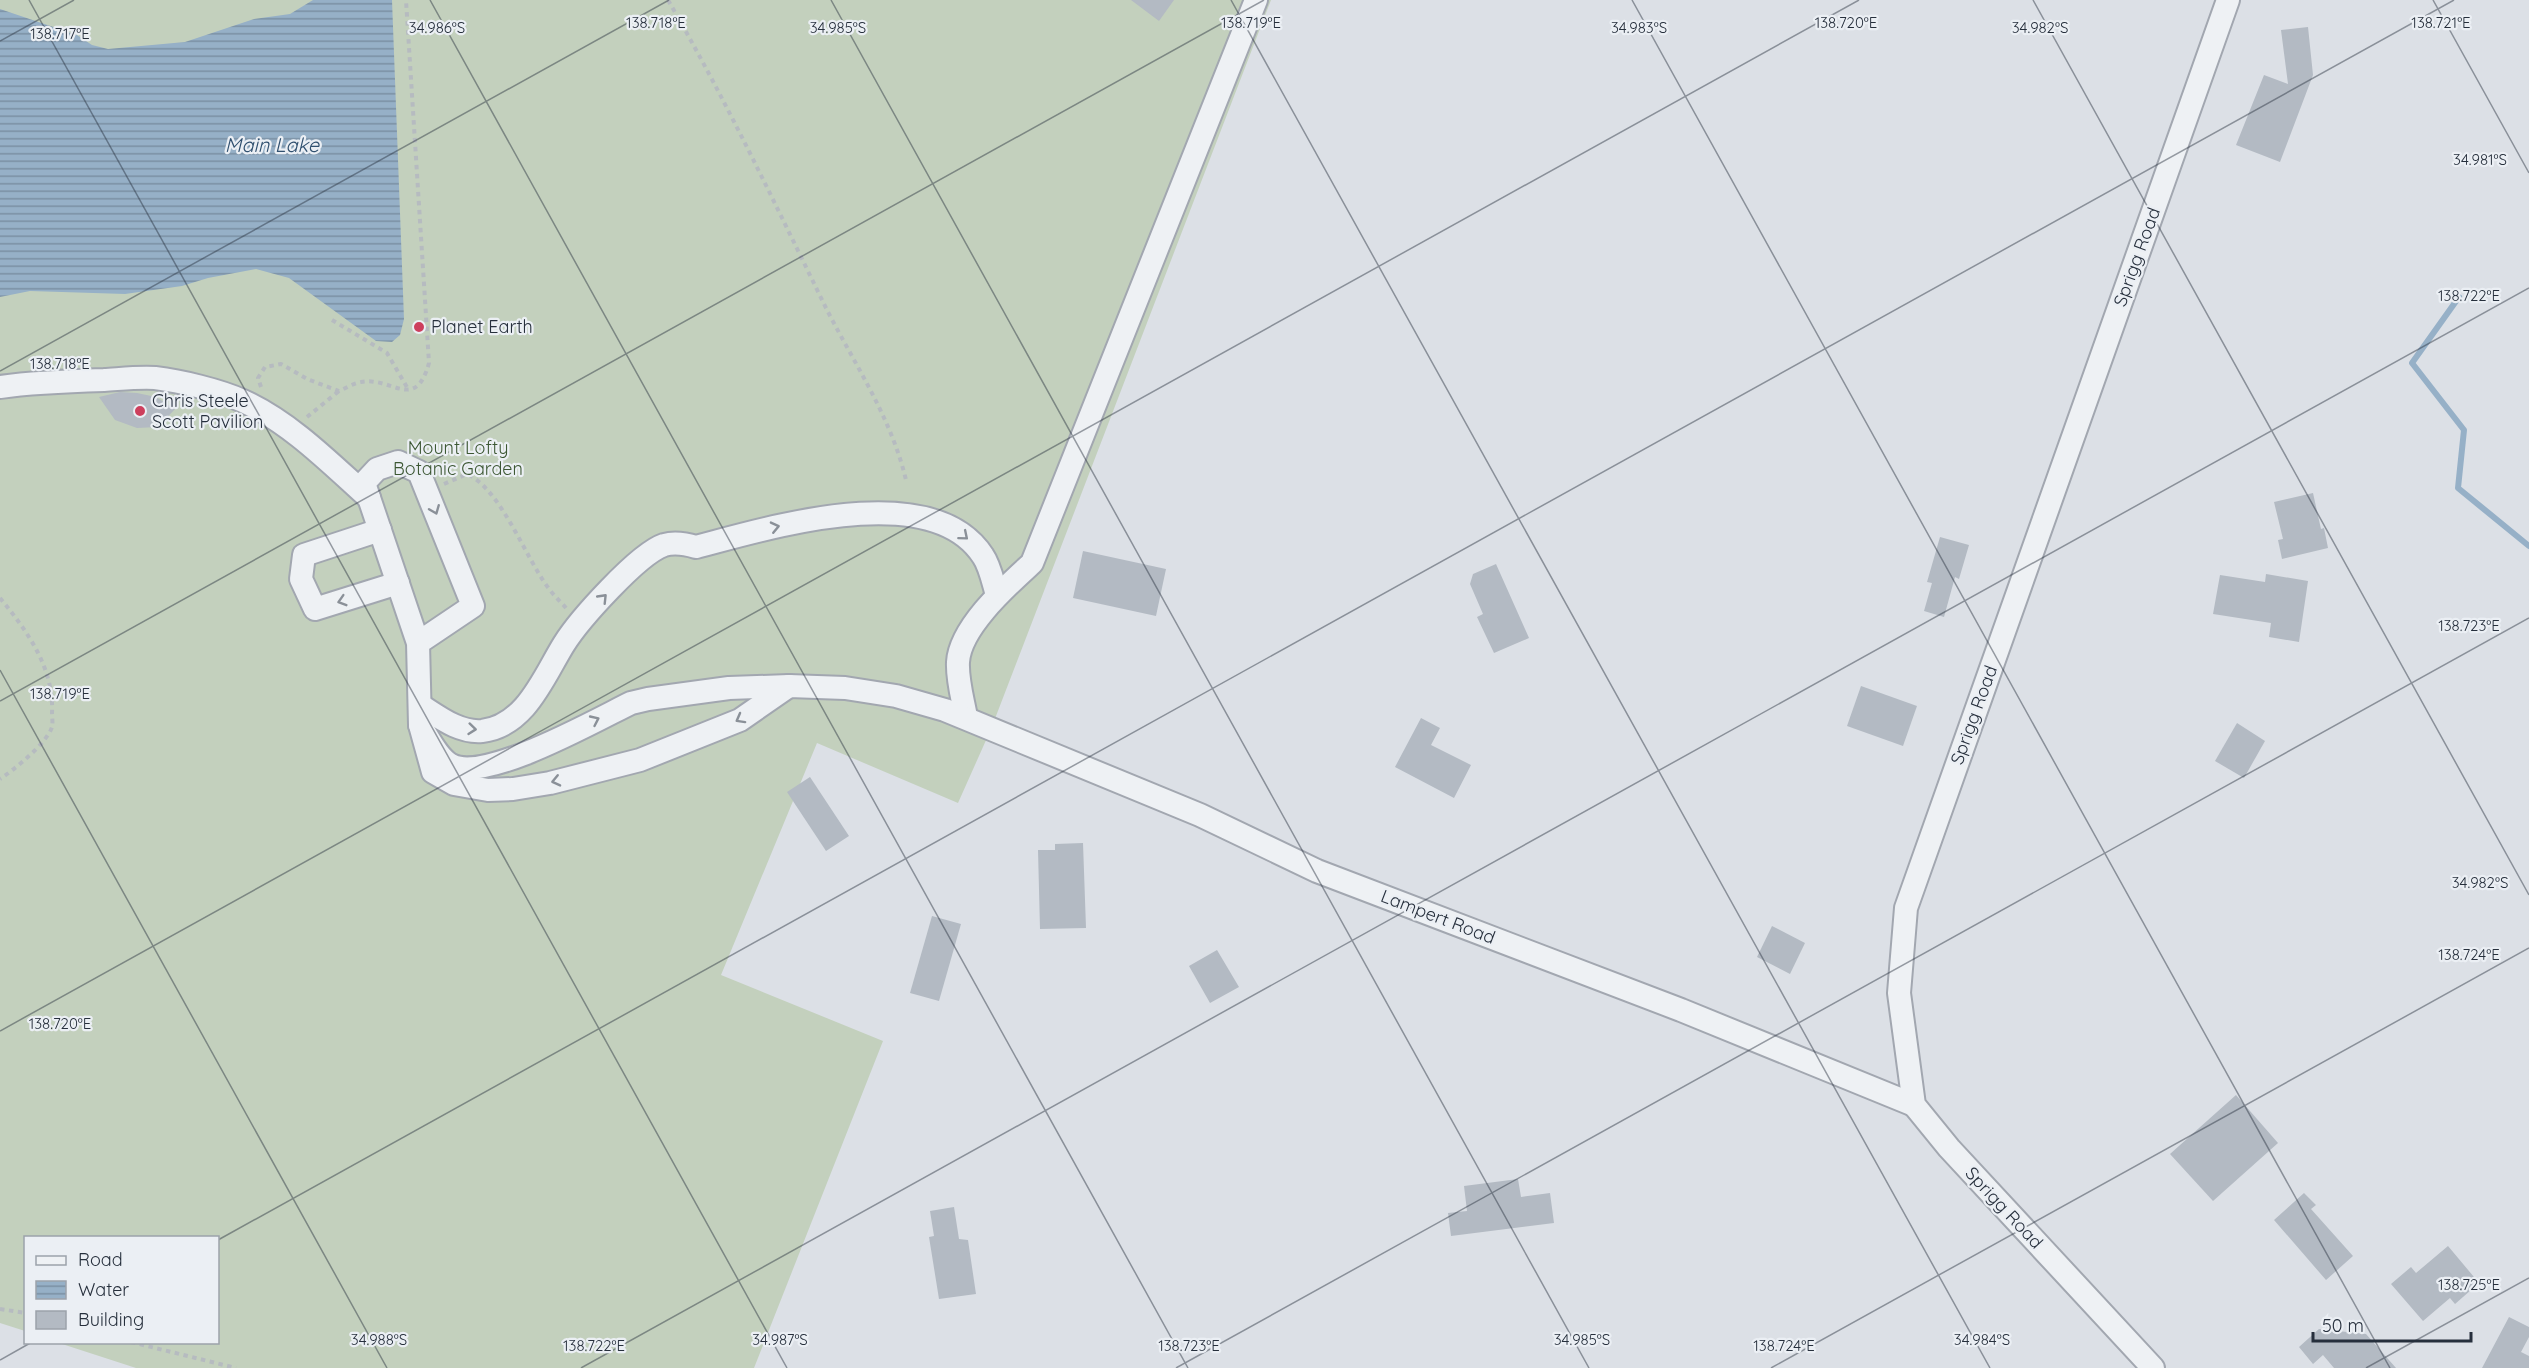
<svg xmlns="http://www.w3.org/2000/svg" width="2529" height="1368" viewBox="0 0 2529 1368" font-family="Quicksand,sans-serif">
	<defs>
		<pattern id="water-rules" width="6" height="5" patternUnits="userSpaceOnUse" patternTransform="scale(1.5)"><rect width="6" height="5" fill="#96b0c7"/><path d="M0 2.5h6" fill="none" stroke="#7a90a3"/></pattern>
	</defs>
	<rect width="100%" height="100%" fill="#dce0e6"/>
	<polygon fill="#c3d0bd" points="0,0 1271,0 991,729 958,803 817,743 721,975 883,1041 754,1368 136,1368 59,1343 218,1342 218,1238 26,1238 25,1331 0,1323"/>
	<polygon fill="url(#water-rules)" points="313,0 392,0 404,319 400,335 392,342 376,341 289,278 256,269 208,278 182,286 125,294 30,291 0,297 0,9 77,35 92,45 108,49 185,42 254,19 290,14"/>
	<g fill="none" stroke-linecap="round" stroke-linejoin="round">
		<polyline stroke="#96b0c7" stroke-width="6" points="2459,297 2412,363 2464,430 2458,488 2529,546"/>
	</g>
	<g fill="#b3bac3">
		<polygon points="1131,0 1174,0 1159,21"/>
		<polygon points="2308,27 2313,75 2280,162 2236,145 2264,75 2288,84 2281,30"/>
		<polygon points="120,392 137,393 156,397 175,409 158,427 137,428 115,420 99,397"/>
		<polygon points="2313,493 2321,529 2324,528 2328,548 2282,559 2278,540 2283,539 2274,502"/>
		<polygon points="1940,537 1969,545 1959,579 1955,577 1944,617 1924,611 1932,583 1927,582"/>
		<polygon points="1083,551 1166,569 1156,616 1073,598"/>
		<polygon points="1496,564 1529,638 1494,653 1477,617 1483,614 1470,584 1473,574"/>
		<polygon points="2266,574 2308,581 2299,642 2269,637 2271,623 2213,614 2220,575 2265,582"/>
		<polygon points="1861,686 1917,706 1903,746 1847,726"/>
		<polygon points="1421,718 1440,728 1431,745 1471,765 1454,798 1395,767"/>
		<polygon points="2237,723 2265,741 2244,778 2215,761"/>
		<polygon points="810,777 849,836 826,851 787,792"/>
		<polygon points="1083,843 1086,928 1040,929 1038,850 1055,850 1055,844"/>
		<polygon points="932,916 961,924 939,1001 910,993"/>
		<polygon points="1772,926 1805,943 1790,974 1757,957"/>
		<polygon points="1217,950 1239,987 1210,1003 1189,966"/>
		<polygon points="2236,1095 2278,1143 2213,1201 2170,1154"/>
		<polygon points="1518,1179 1521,1197 1550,1193 1554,1223 1451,1236 1448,1213 1467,1211 1464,1186"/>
		<polygon points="2304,1193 2316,1205 2311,1209 2353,1256 2326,1280 2274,1220"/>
		<polygon points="954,1207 959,1239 968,1240 976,1294 939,1299 929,1237 934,1236 930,1211"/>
		<polygon points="2448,1246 2479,1283 2455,1304 2450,1298 2423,1321 2391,1284 2411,1267 2416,1273"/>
		<polygon points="2509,1317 2529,1327 2529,1337 2521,1352 2529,1356 2529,1368 2482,1368"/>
		<polygon points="2319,1329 2366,1334 2396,1368 2334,1368 2323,1355 2313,1364 2299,1347"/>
	</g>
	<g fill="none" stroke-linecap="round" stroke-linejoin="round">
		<defs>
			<g id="minor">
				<path d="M0,387C35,382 69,381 104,380C121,379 138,377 155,378C180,381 219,390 243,401C291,423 330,463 369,498"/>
				<polyline points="380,530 304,555 301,579 315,609 398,583"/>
				<polyline points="418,643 473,606 419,472 398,462 377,469 364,483 418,643 420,725 433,772 454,784 488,790 513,789 550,783 640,760 740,720 789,686"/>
				<path d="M420,705C439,717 459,733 482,731C526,726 544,676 564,644C579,620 638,554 664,545C675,542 686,544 696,547C769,528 932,477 983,556C990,566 993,582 997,595"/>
				<path d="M966,717C963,700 957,680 958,662C960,627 1008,585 1032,563L1256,0"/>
				<path d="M420,725C429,738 437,757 451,765C485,783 596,720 631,703L648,699L729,688L789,686L845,688L896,696L945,710L1200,815L1317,871L1681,1010L1914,1105"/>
				<polyline points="2153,1368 1949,1148 1914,1105 1899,993 1906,908 2228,0"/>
			</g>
		</defs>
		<use href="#minor" stroke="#a2a7b0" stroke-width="26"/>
		<g stroke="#b6bbc0" stroke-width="4" stroke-dasharray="4.5 4.5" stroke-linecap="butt">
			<path d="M668,0C726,100 775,204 826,308C855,365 891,417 906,480"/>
			<polyline points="332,320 387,353 408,389"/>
			<path d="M261,387L258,378L265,367L281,364L307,379L339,391C346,388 354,383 361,382C392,376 415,413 429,363L406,0"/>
			<polyline points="307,417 339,391"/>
			<path d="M444,484L467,474C502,490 526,560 550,590C555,597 561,602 566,608"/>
			<path d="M0,598C28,632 54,668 52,713C52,717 53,723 52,727C47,743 14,770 0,779"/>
			<polyline points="0,1309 26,1313"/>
			<polyline points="131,1342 236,1368"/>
		</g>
		<use href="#minor" stroke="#eef1f4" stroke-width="22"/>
	</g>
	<defs><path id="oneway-chevron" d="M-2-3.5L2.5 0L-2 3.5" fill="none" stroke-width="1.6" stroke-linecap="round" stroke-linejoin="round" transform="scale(1.5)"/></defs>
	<g stroke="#8a9098">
		<use href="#oneway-chevron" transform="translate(435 510) rotate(68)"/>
		<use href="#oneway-chevron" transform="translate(775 527) rotate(-13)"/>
		<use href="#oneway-chevron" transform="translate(964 536) rotate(40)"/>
		<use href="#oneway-chevron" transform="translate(603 598) rotate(-46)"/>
		<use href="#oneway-chevron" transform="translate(342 601) rotate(163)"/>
		<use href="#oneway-chevron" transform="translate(740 719) rotate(151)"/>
		<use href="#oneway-chevron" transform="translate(595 720) rotate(-25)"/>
		<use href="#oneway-chevron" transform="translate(472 729) rotate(6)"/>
		<use href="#oneway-chevron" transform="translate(556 781) rotate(167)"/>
	</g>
	<path fill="none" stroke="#262f3c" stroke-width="1.5" stroke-opacity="0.45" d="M29,0L787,1368M430,0L1188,1368M831,0L1589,1368M1231,0L1990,1368M1632,0L2390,1368M2033,0L2529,895M2433,0L2529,173M0,41L74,0M0,371L669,0M0,670L387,1368M0,701L1264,0M0,1031L1859,0M218,1240L2454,0M0,1360L32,1342M581,1368L2529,288M1176,1368L2529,618M1771,1368L2529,948M2366,1368L2529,1278"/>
	<g fill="#cd3f5d" stroke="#ebeff4" stroke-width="2">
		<circle cx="419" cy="327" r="6"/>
		<circle cx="140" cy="411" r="6"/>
	</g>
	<g text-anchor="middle" stroke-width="4.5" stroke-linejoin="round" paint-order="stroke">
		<g font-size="18" fill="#262f3c" stroke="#ebeff4">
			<text transform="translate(2137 257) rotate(-70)" y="6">Sprigg Road</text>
			<text transform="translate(1974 715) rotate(-70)" y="6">Sprigg Road</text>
			<text transform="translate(1438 917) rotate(21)" y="6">Lampert Road</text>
			<text transform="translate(2004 1208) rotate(47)" y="6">Sprigg Road</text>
		</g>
		<g font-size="18" fill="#262f3c" stroke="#ebeff4" text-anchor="start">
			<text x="431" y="333">Planet Earth</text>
			<text x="152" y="407">Chris Steele<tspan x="152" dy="21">Scott Pavilion</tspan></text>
		</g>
		<g font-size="18" fill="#3c5733" stroke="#ebeff4">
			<text x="458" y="454">Mount Lofty<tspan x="458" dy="21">Botanic Garden</tspan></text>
		</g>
		<g font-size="20" font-style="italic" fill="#30506f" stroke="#ebeff4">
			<text x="272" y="152">Main Lake</text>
		</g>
	</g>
	<g font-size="15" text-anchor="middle" fill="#262f3c" stroke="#ebeff4" stroke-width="4.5" stroke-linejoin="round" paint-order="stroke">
		<text x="656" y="28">138.718°E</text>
		<text x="1251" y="28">138.719°E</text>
		<text x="1846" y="28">138.720°E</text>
		<text x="2441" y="28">138.721°E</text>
		<text x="437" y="33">34.986°S</text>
		<text x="838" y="33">34.985°S</text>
		<text x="1639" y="33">34.983°S</text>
		<text x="2040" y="33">34.982°S</text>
		<text x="60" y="39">138.717°E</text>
		<text x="2480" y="165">34.981°S</text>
		<text x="2469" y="301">138.722°E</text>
		<text x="60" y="369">138.718°E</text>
		<text x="2469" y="631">138.723°E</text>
		<text x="60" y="699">138.719°E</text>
		<text x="2480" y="888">34.982°S</text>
		<text x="2469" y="960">138.724°E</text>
		<text x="60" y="1029">138.720°E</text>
		<text x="2469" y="1290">138.725°E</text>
		<text x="379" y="1345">34.988°S</text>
		<text x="780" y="1345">34.987°S</text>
		<text x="1582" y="1345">34.985°S</text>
		<text x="1982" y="1345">34.984°S</text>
		<text x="594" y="1351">138.722°E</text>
		<text x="1189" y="1351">138.723°E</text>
		<text x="1784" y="1351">138.724°E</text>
	</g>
	<rect x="24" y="1236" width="195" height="108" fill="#ebeff4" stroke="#9ca2aa" stroke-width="1.5"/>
	<rect x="36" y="1256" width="30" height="9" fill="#eef1f4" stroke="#9ca2aa" stroke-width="1.5"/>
	<text x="78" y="1266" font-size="18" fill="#262f3c">Road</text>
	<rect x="36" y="1281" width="30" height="18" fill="url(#water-rules)" stroke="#9ca2aa" stroke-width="1.5"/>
	<text x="78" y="1296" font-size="18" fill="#262f3c">Water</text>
	<rect x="36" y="1311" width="30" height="18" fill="#b3bac3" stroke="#9ca2aa" stroke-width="1.5"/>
	<text x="78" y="1326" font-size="18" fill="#262f3c">Building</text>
	<path d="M2313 1332v9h158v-9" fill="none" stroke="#262f3c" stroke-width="3"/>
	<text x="2322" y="1332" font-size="18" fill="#262f3c" stroke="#ebeff4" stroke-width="4.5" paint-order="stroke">50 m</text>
</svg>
